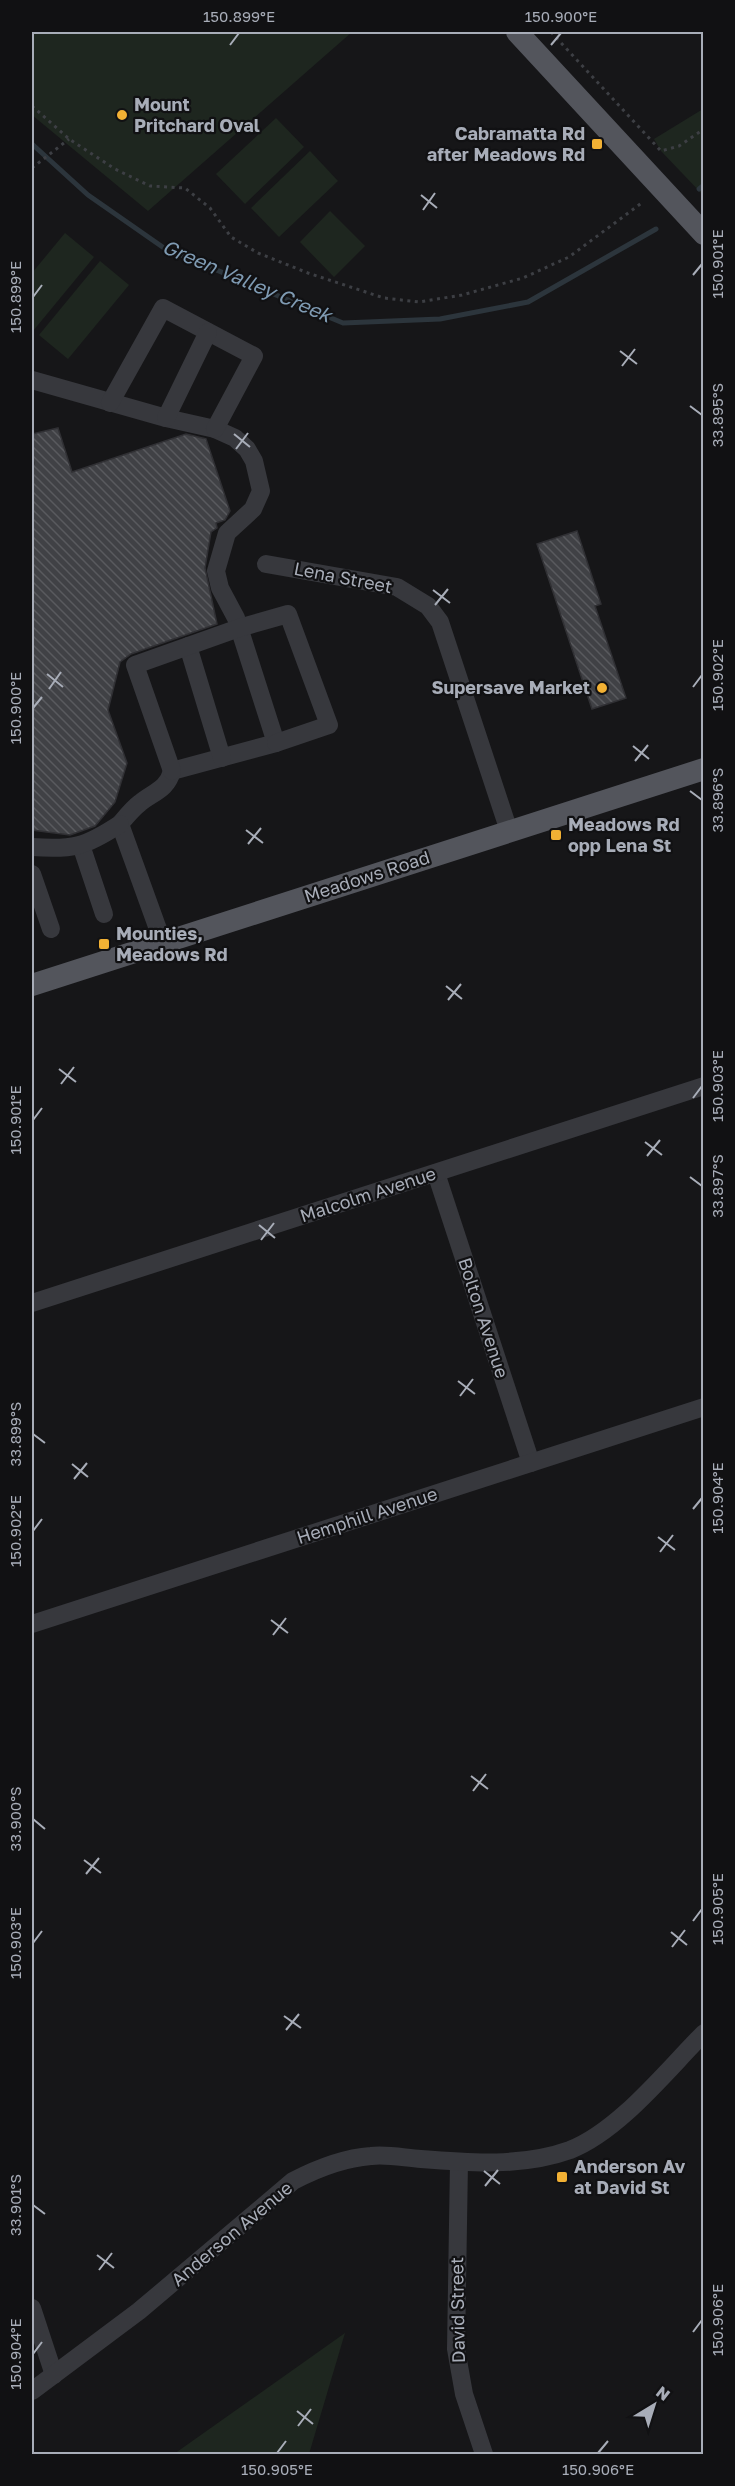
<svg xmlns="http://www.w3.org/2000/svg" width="735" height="2486" viewBox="0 0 735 2486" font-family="'Golos Text',sans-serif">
	<defs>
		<pattern id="building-back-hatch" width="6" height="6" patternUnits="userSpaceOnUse" patternTransform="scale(1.5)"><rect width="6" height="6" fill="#404145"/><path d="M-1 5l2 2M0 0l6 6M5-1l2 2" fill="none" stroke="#595a5e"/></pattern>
	</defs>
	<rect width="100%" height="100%" fill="#161618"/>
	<g fill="#1e261f">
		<polygon points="32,32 352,32 148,211 32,115"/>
		<polygon points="703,109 703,195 661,151 654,139"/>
		<polygon points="276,118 304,147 245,204 216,174"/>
		<polygon points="310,151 338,181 279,237 251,208"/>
		<polygon points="330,211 365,246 334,277 300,242"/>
		<polygon points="65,233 94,257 33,331 32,273"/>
		<polygon points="100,261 129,285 68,359 39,335"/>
		<polygon points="345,2333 309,2454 174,2454"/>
	</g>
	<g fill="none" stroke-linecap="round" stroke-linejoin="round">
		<g stroke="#2c353c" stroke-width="5">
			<polyline points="32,144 88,195 164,248 343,323 440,319 528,302 656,229"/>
			<polyline points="699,189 704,185"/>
		</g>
	</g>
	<g fill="url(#building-back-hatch)" stroke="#303034" stroke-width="1.5">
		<polygon points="58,428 72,472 186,434 206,439 230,511 225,520 216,523 217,528 211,532 205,568 217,624 131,654 120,662 108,710 127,763 115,802 95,826 70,835 32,830 32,469 34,463 32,455 32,434"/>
		<polygon points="577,531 601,604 595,606 626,698 592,709 537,544"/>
	</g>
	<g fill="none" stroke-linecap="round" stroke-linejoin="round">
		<g stroke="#3d3f44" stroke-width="3" stroke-dasharray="3 4.5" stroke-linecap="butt">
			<polyline points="551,32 661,151 679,146 704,129"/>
			<polyline points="32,106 69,139 115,169 150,186 185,188 210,208 231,237 258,253 308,273 384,298 419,302 462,295 523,278 569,257 643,202"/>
			<polyline points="32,168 69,139"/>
		</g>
		<g stroke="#37383d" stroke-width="18">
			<path d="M32,380L166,418L215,429L235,438L247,449L254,461L261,491L253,509L227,533L216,571L220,588L236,618L276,743L172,771C167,790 153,792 140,803C132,809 126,817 120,824L163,943"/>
			<polyline points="110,403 163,308 254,356 215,429"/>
			<polyline points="166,418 208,332"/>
			<polyline points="266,564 397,587 428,606 440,622 509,831"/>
			<polyline points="188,646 222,758"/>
			<polyline points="172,771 135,665 239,628 288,614 329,725 276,743"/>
			<polyline points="81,845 104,914"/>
			<path d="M32,847C73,850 85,847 120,824"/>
			<polyline points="32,874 51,929"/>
			<polyline points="436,1173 531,1463"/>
			<polyline points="32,1303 704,1086"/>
			<polyline points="32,1624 704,1407"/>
			<polyline points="459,2162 456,2349 464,2394 484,2454"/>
			<polyline points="32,2308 54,2375"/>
			<path d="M32,2391L139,2311L293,2181C318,2168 343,2158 371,2156C387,2154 405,2158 421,2159C470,2163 523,2167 570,2150C619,2131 667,2070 704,2033"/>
		</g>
		<g stroke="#53555c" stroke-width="22">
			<polyline points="517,32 704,234"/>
			<polyline points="32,985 704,769"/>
		</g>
	</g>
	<path fill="none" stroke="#a8adb8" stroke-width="2" d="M230,45L239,33M551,45L561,33M421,195L437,208M423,210L435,193M693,275L702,264M33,297L42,285M620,351L637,364M622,366L635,349M690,406L702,415M234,434L250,447M236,449L248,433M433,590L450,603M435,605L448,589M47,674L63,687M693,687L702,675M49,689L61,672M33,708L42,697M633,746L649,759M635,761L648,745M690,791L702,800M246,830L263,843M248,844L261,828M446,986L462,999M448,1000L461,984M59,1069L76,1082M61,1084L74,1067M693,1098L702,1086M33,1120L42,1108M645,1142L662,1155M647,1156L660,1140M690,1177L702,1186M259,1225L275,1238M261,1240L274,1223M458,1381L475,1394M460,1396L473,1379M33,1434L45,1443M72,1464L88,1477M74,1479L87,1463M693,1509L702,1498M33,1531L42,1519M658,1537L675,1550M660,1552L673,1535M271,1620L288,1633M273,1635L286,1618M471,1776L488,1789M473,1791L486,1774M33,1819L45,1829M84,1860L101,1873M86,1874L99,1858M693,1921L702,1909M671,1932L687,1945M33,1943L42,1931M672,1947L685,1930M284,2016L301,2028M286,2030L299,2014M484,2171L500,2184M485,2186L498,2170M33,2205L45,2214M97,2255L114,2268M99,2270L112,2253M693,2332L702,2320M33,2354L42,2342M297,2411L313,2424M298,2426L311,2409M277,2453L286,2441M598,2453L608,2441"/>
	<g fill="#f2b134" stroke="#111113" stroke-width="2">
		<circle cx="122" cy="115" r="6"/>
		<rect x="591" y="138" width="12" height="12" rx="3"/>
		<circle cx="602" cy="688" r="6"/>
		<rect x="550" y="829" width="12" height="12" rx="3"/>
		<rect x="98" y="938" width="12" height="12" rx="3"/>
		<rect x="556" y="2171" width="12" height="12" rx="3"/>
	</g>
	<g text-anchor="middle" stroke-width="4.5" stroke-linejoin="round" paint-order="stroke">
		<g font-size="18" font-weight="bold" fill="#a8adb8" stroke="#111113" text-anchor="start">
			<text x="134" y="111">Mount<tspan x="134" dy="21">Pritchard Oval</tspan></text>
			<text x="585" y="140" text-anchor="end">Cabramatta Rd<tspan x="585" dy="21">after Meadows Rd</tspan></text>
			<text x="590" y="694" text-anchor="end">Supersave Market</text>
			<text x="568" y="831">Meadows Rd<tspan x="568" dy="21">opp Lena St</tspan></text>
			<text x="116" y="940">Mounties,<tspan x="116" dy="21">Meadows Rd</tspan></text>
			<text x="574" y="2173">Anderson Av<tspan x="574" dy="21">at David St</tspan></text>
		</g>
		<g font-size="18" fill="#a8adb8" stroke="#111113">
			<text transform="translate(343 578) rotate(11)" y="6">Lena Street</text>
			<text transform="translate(367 877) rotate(-18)" y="6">Meadows Road</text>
			<text transform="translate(368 1195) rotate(-18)" y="6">Malcolm Avenue</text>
			<text transform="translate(483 1318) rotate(72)" y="6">Bolton Avenue</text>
			<text transform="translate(367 1516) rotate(-18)" y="6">Hemphill Avenue</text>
			<text transform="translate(232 2234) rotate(-40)" y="6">Anderson Avenue</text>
			<text transform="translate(458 2310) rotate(-91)" y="6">David Street</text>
		</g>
		<g font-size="20" font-style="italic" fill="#7f9bb3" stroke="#111113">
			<text transform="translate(247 281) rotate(23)" y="7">Green Valley Creek</text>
		</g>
	</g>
	<rect width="735" height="2486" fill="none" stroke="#111113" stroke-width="66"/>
	<g transform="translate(654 2405) rotate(38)" stroke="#111113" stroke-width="4.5" paint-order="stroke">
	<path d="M0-4.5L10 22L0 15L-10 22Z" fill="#a8adb8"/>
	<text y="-9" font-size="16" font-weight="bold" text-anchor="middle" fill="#a8adb8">N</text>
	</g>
	<rect x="33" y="33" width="669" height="2420" fill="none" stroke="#a8adb8" stroke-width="2"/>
	<g font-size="15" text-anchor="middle" fill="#a8adb8">
		<text x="239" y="22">150.899°E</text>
		<text x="561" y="22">150.900°E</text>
		<text transform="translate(718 264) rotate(-90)" y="5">150.901°E</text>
		<text transform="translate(16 297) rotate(-90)" y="5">150.899°E</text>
		<text transform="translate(718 415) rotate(-90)" y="5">33.895°S</text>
		<text transform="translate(718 675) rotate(-90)" y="5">150.902°E</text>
		<text transform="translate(16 708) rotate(-90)" y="5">150.900°E</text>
		<text transform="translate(718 800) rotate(-90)" y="5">33.896°S</text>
		<text transform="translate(718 1086) rotate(-90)" y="5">150.903°E</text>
		<text transform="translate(16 1120) rotate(-90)" y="5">150.901°E</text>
		<text transform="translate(718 1186) rotate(-90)" y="5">33.897°S</text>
		<text transform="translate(16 1434) rotate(-90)" y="5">33.899°S</text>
		<text transform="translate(718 1498) rotate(-90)" y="5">150.904°E</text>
		<text transform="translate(16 1531) rotate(-90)" y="5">150.902°E</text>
		<text transform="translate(16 1819) rotate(-90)" y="5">33.900°S</text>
		<text transform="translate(718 1909) rotate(-90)" y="5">150.905°E</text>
		<text transform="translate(16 1943) rotate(-90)" y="5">150.903°E</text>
		<text transform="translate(16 2205) rotate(-90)" y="5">33.901°S</text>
		<text transform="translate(718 2320) rotate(-90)" y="5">150.906°E</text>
		<text transform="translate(16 2354) rotate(-90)" y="5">150.904°E</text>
		<text x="277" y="2475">150.905°E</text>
		<text x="598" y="2475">150.906°E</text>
	</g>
</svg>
